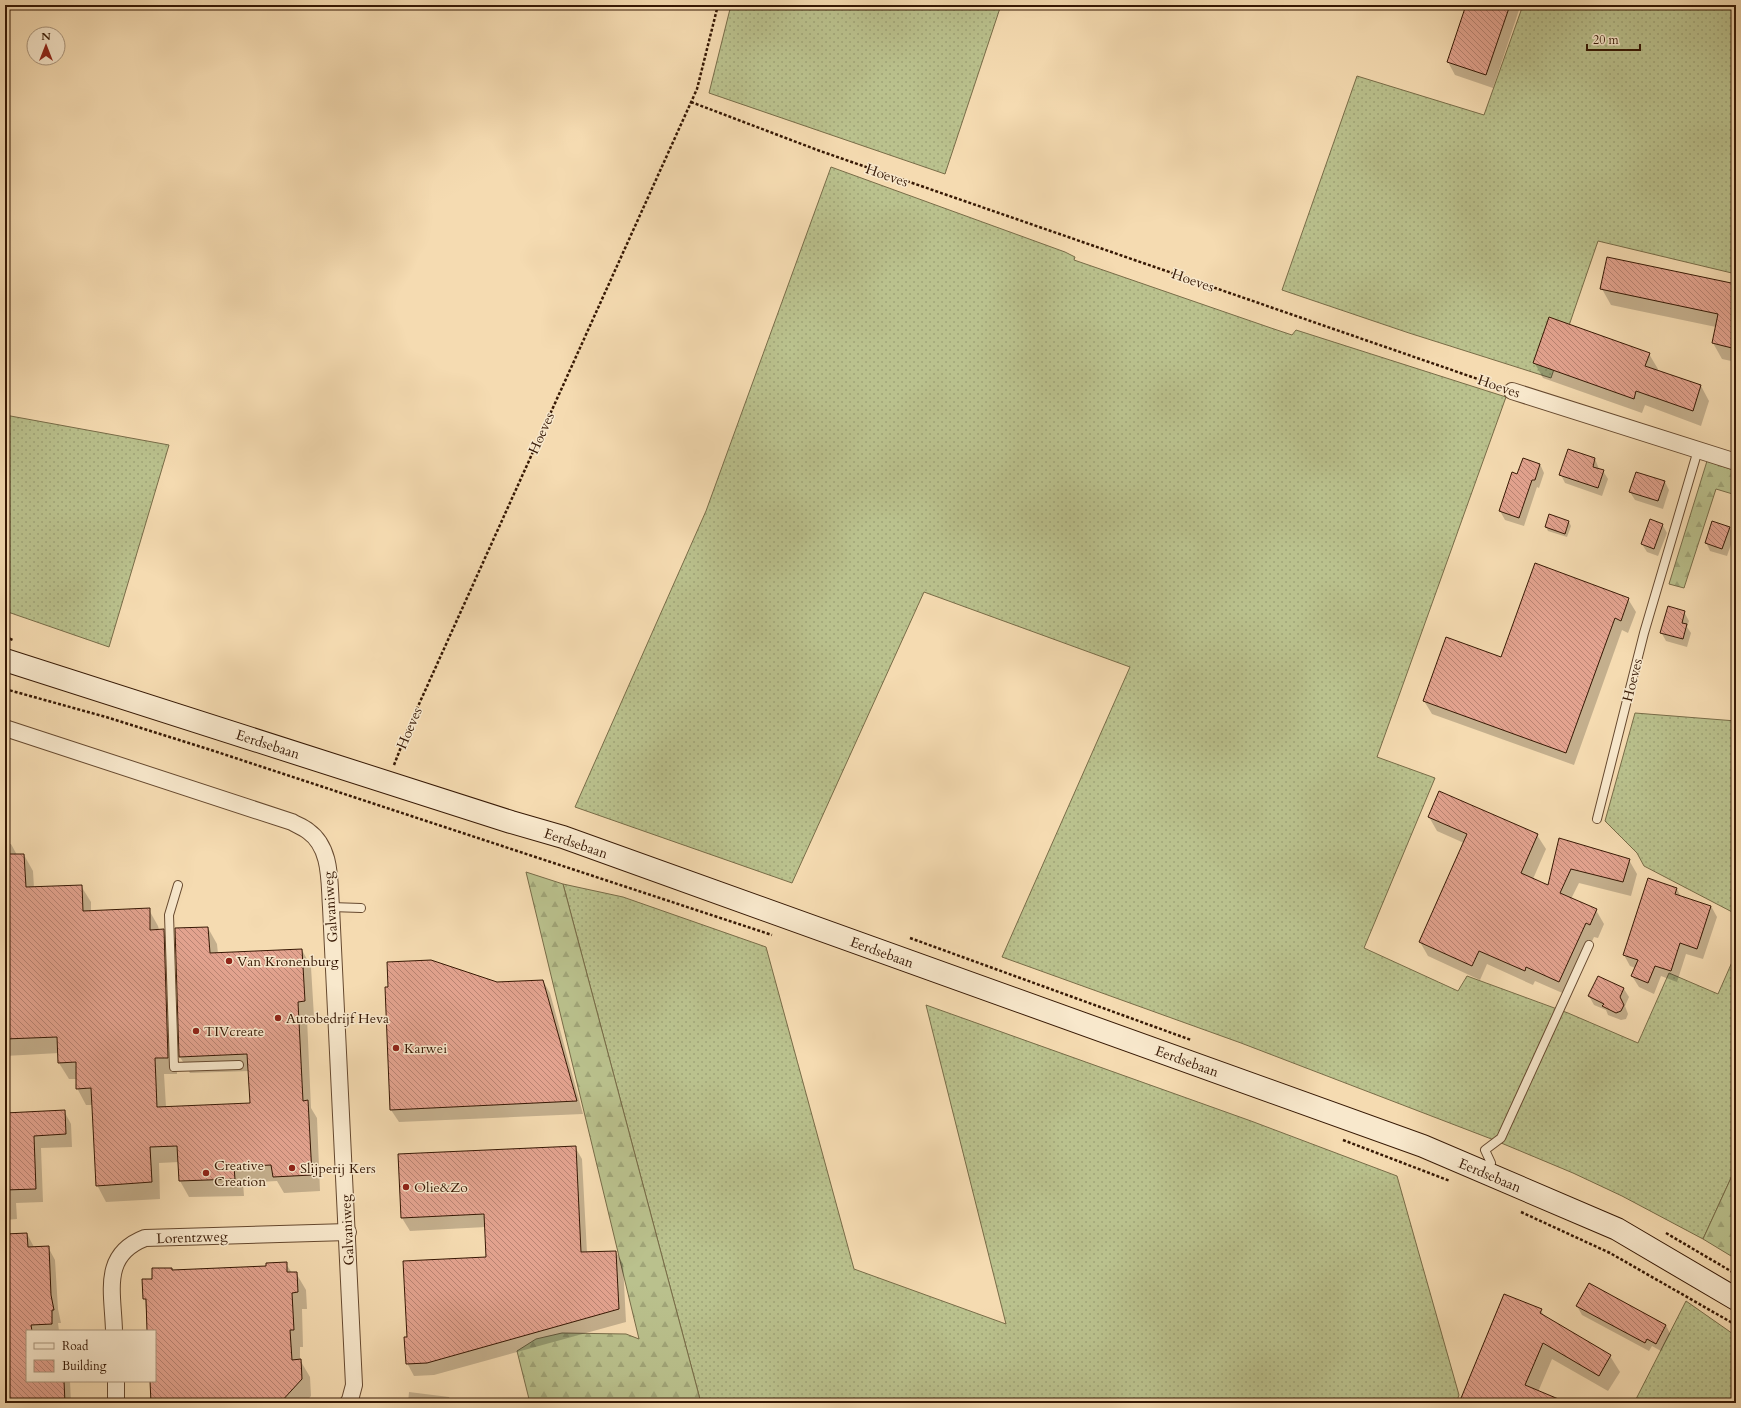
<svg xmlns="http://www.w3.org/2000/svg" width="1741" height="1408" viewBox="0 0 1741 1408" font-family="Cardo,serif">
	<defs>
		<pattern id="grass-dots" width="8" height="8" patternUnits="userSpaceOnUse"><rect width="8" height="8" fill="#bac18d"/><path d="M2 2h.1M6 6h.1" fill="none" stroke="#a0a578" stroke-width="1.8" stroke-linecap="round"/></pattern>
		<pattern id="forest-firs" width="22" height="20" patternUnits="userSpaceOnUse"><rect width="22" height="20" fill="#bac18d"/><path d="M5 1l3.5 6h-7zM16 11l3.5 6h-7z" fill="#a0a578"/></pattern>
		<pattern id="building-back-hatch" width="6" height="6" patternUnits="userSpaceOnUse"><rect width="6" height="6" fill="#e3a38f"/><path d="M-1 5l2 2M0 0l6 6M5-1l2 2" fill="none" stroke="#b98473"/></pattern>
	</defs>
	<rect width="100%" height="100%" fill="#f5dbb1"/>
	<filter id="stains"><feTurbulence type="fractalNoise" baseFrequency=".005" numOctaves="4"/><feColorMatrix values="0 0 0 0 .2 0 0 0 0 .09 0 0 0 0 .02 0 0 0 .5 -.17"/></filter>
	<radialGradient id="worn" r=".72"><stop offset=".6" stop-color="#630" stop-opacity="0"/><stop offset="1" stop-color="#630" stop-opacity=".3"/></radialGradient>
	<g fill="url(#grass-dots)" stroke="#786c48">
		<polygon points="731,5 1001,5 945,174 709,93"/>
		<polygon points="1523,5 1736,5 1736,274 1598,241 1551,378 1409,333 1282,290 1357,76 1484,115"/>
		<polygon points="831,167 1065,252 1075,257 1074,260 1271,328 1292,335 1296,330 1506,397 1377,757 1435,778 1364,948 1458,991 1467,976 1568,1013 1638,1043 1669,973 1718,994 1736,953 1736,1167 1703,1239 1622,1196 1573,1173 1494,1140 1241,1043 1002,957 1130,667 924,592 792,883 575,807 706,511"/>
		<polygon points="5,415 169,445 109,647 5,611"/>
		<polygon points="1635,713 1736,721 1736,914 1644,866 1637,853 1605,821"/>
		<polygon points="563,884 623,897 766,947 854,1269 1006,1324 926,1005 1251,1121 1397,1176 1459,1395 1456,1403 701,1403"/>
		<polygon points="1686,1301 1736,1336 1736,1403 1634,1403"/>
	</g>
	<g fill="url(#forest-firs)" stroke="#786c48">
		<polygon points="1707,461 1736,471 1736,495 1716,489 1684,588 1669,584"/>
		<polygon points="526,872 563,884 701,1403 530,1403 517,1351 536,1339 562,1333 626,1334 639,1339"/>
		<polygon points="1736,1167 1736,1224 1732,1232 1736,1234 1736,1259 1703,1239"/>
	</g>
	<g fill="#0003">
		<polygon points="1467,5 1519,5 1520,7 1493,88 1455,75 1448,62"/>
		<polygon points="1736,285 1736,362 1722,359 1713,343 1716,327 1611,305 1602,289"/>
		<polygon points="1649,354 1658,369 1657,371 1701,386 1709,401 1701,426 1645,405 1642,413 1543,378 1534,362"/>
		<polygon points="1595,459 1599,469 1603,471 1608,479 1602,496 1565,483 1561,475"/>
		<polygon points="1540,464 1544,473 1539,488 1537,487 1524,526 1505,520 1500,511 1518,475"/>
		<polygon points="1665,482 1669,490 1663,509 1635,500 1630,492"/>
		<polygon points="1569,522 1571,526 1567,537 1548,531 1546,527"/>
		<polygon points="1662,524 1667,533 1658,556 1647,552 1642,544"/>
		<polygon points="1729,527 1734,536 1727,556 1710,551 1706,542"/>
		<polygon points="1628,599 1636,612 1628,633 1622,630 1574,765 1432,714 1424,701 1502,658"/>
		<polygon points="1684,612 1689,621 1687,627 1691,633 1687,647 1666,641 1661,632"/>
		<polygon points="1429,817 1537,835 1546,849 1533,879 1549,886 1560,839 1629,860 1637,874 1631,896 1579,883 1571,899 1596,910 1604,924 1598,938 1594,937 1567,995 1535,981 1533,985 1487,964 1480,980 1428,956 1420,942 1464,843 1437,831"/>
		<polygon points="5,844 11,844 17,855 24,855 33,871 34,888 81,886 91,902 91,912 149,910 158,926 159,930 163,930 173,946 177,1074 164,1074 166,1107 251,1104 249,1071 190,1073 180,1057 208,928 217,944 218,954 302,950 311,967 314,1017 307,1018 311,1108 317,1118 320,1191 284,1193 277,1181 243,1183 244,1196 189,1197 180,1181 179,1162 159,1163 160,1199 106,1202 97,1185 93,1105 86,1105 77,1088 77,1079 69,1079 59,1063 59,1053 5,1056"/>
		<polygon points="1677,889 1681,897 1711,906 1717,917 1703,959 1686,954 1677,982 1661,976 1654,994 1639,987 1632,976 1635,968 1630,966 1624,955"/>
		<polygon points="1598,977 1624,989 1629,997 1625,1006 1628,1014 1626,1019 1621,1020 1608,1015 1606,1010 1594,1005 1589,996"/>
		<polygon points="543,981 550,993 583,1114 399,1122 391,1110 497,983"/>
		<polygon points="64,1111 71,1124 72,1147 41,1148 43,1202 16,1203 17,1219 5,1220 5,1114"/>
		<polygon points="575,1147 582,1159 587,1253 616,1252 623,1264 626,1322 434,1375 414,1376 407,1363 408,1338 487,1258 486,1227 410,1231 402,1218"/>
		<polygon points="27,1234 34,1247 48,1247 55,1260 58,1309 61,1323 58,1323 59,1331 27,1331 27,1381 70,1381 71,1403 5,1403 5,1235"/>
		<polygon points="286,1264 292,1273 296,1273 306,1290 307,1309 302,1309 303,1347 300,1347 300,1360 310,1377 311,1396 305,1403 152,1403 151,1381 155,1381 155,1331 148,1331 143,1280 153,1280 172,1269 173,1271 267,1267"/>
		<polygon points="1577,1306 1666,1325 1670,1334 1661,1351 1652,1346 1649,1351 1582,1315"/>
		<polygon points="1541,1310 1545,1318 1610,1356 1620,1372 1608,1391 1552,1359 1538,1392 1566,1403 1460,1403"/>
		<polygon points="409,1392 449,1397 452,1403 408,1403"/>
	</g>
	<g fill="url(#building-back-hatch)" stroke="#361804">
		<polygon points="1466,5 1510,5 1486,75 1447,62"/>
		<polygon points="1607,257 1736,284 1736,349 1712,343 1718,314 1600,289"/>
		<polygon points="1549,317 1650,353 1645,366 1701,385 1693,411 1636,391 1634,399 1533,363"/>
		<polygon points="1568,449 1595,458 1593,467 1604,470 1598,488 1559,475"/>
		<polygon points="1523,458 1540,464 1535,480 1532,480 1519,518 1499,511 1512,472 1517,474"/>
		<polygon points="1636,472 1665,481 1658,501 1629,492"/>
		<polygon points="1549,514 1569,521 1565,534 1545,527"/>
		<polygon points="1650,519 1663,524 1654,549 1641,544"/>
		<polygon points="1712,521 1730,527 1722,549 1705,543"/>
		<polygon points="1535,563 1629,598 1621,621 1615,618 1566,753 1423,701 1446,637 1501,657"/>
		<polygon points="1668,606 1685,611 1682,623 1687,624 1683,639 1660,633"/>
		<polygon points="1439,791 1538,834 1521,873 1548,885 1559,838 1630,859 1623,882 1571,869 1560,893 1597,909 1590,925 1586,923 1559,982 1526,967 1525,971 1479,951 1472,966 1419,942 1467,834 1428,817"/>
		<polygon points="5,854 24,854 26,887 82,885 83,911 150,908 150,930 164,929 168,1058 155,1058 157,1107 250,1103 247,1054 179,1057 175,928 208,927 210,953 302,949 305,1001 298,1002 303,1101 308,1100 312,1175 273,1177 271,1165 234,1167 235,1179 179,1181 177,1146 150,1147 152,1182 96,1186 91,1088 76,1089 76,1062 58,1063 57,1037 5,1039"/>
		<polygon points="1648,878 1677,888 1675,894 1711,906 1697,949 1680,943 1671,971 1655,966 1648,983 1631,976 1638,960 1623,955"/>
		<polygon points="431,960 497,982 543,980 577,1101 390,1110 385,987 388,987 387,962"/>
		<polygon points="1598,976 1624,988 1620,997 1624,1005 1621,1011 1616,1013 1602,1006 1604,1004 1588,996"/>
		<polygon points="65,1110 66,1134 34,1136 36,1189 5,1190 5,1113"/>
		<polygon points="576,1146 581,1252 616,1251 619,1309 427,1363 406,1364 404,1337 407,1337 403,1261 486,1257 484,1214 401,1218 398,1154"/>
		<polygon points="27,1233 28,1247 49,1246 51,1295 54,1310 52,1310 52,1324 31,1325 32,1331 27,1331 27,1381 64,1381 65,1403 5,1403 5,1234"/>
		<polygon points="287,1262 287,1272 297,1272 298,1292 292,1293 294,1330 290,1330 292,1360 301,1359 302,1379 280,1403 151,1403 150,1381 155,1381 155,1331 147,1331 146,1299 143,1299 142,1279 152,1279 152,1268 172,1268 172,1270 266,1266 266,1263"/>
		<polygon points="1589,1283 1666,1325 1656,1344 1647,1339 1645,1343 1576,1306"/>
		<polygon points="1504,1294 1542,1309 1540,1313 1611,1355 1599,1376 1543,1343 1525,1385 1568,1403 1459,1403"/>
	</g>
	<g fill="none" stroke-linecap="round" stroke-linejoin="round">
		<defs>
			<g id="lane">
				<polyline points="1597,819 1644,633 1698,450"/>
				<polyline points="178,885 169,915 174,1067 239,1065"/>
				<polyline points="331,907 361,908"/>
				<polyline points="1486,1172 1491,1163 1485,1150 1501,1138 1589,945"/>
			</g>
			<g id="street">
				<polyline points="1512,391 1736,462"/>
				<path d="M5,728L292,822C297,825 303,827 308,831C332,848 329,882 331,907L354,1385L350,1400L348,1403"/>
				<path d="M114,1331C113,1292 101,1255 145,1238L348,1232"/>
				<polyline points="116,1381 116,1403"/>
			</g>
			<polyline id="secondary" points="5,660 511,822 563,837 1423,1146 1617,1229 1736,1299"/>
		</defs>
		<use href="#lane" stroke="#66492f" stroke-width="10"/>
		<use href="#street" stroke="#66492f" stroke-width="18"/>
		<use href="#secondary" stroke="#361804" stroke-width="24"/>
		<g stroke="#361804" stroke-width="2.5" stroke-dasharray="3 2" stroke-linecap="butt">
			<polyline points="691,102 820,151 1498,386"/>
			<polyline points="5,637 13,640"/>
			<polyline points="5,689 106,717 211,750 772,935"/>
			<polyline points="394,765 410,724 697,89 718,5"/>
			<polyline points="910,938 1191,1040"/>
			<polyline points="1343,1140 1450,1181"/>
			<polyline points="1521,1212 1610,1253 1736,1325"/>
			<polyline points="1666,1233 1734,1273"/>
		</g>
		<use href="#lane" stroke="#f8e8cc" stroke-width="8"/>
		<use href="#street" stroke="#f8e8cc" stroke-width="16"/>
		<use href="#secondary" stroke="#f8e8cc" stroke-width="22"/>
	</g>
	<g fill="#8f2418" stroke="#f8e8cc" stroke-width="1.5">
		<circle cx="229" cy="961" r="4"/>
		<circle cx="278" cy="1018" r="4"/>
		<circle cx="196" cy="1031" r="4"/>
		<circle cx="396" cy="1048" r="4"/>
		<circle cx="292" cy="1168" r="4"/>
		<circle cx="206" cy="1173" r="4"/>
		<circle cx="406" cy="1187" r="4"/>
	</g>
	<g text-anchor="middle" stroke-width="3" stroke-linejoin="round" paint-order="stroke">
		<g font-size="14" fill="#361804" stroke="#f8e8cc">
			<text transform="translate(887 175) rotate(19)" y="5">Hoeves</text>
			<text transform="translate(1193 280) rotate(19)" y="5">Hoeves</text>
			<text transform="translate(1499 386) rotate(19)" y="5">Hoeves</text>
			<text transform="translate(541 433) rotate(-66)" y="5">Hoeves</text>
			<text transform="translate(1632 680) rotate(-76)" y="5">Hoeves</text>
			<text transform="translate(409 728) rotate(-67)" y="5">Hoeves</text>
			<text transform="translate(268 744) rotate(18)" y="5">Eerdsebaan</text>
			<text transform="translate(576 843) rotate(19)" y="5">Eerdsebaan</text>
			<text transform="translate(330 907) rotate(-94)" y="5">Galvaniweg</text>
			<text transform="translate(882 952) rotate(20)" y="5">Eerdsebaan</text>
			<text transform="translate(1187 1061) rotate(20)" y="5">Eerdsebaan</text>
			<text transform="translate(1490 1175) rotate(23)" y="5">Eerdsebaan</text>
			<text transform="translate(347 1230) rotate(-93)" y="5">Galvaniweg</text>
			<text transform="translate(192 1237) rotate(-2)" y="5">Lorentzweg</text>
		</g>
		<g font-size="14" fill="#361804" stroke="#f8e8cc" text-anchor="start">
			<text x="237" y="966">Van Kronenburg</text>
			<text x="286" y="1023">Autobedrijf Heva</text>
			<text x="204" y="1036">TIVcreate</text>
			<text x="404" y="1053">Karwei</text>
			<text x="214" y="1170">Creative<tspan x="214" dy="16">Creation</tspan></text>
			<text x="300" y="1173">Slijperij Kers</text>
			<text x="414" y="1192">Olie&amp;Zo</text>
		</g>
	</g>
	<rect width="1741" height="1408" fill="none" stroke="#f5dbb1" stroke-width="20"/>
	<rect x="6" y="6" width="1729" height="1396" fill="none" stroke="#361804" stroke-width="2"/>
	<rect x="10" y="10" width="1721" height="1388" fill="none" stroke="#361804"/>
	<rect x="26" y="1330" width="130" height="52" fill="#f8e8cc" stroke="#aa957c"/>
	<rect x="34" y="1343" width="20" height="6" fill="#f8e8cc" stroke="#aa957c"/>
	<text x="62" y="1350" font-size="12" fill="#361804">Road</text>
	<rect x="34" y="1360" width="20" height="12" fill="url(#building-back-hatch)" stroke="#aa957c"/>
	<text x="62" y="1370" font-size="12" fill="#361804">Building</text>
	<g transform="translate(46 46)"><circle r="19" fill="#f8e8cc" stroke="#aa957c"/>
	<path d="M0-3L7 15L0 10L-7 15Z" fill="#8f2418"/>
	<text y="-6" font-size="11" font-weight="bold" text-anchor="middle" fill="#361804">N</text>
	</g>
	<path d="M1587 44v6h53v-6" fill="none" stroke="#361804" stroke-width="2"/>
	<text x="1593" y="44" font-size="12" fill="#361804" stroke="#f8e8cc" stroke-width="3" paint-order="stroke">20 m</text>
	<rect width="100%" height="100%" filter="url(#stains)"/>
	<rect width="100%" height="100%" fill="url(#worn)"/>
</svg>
